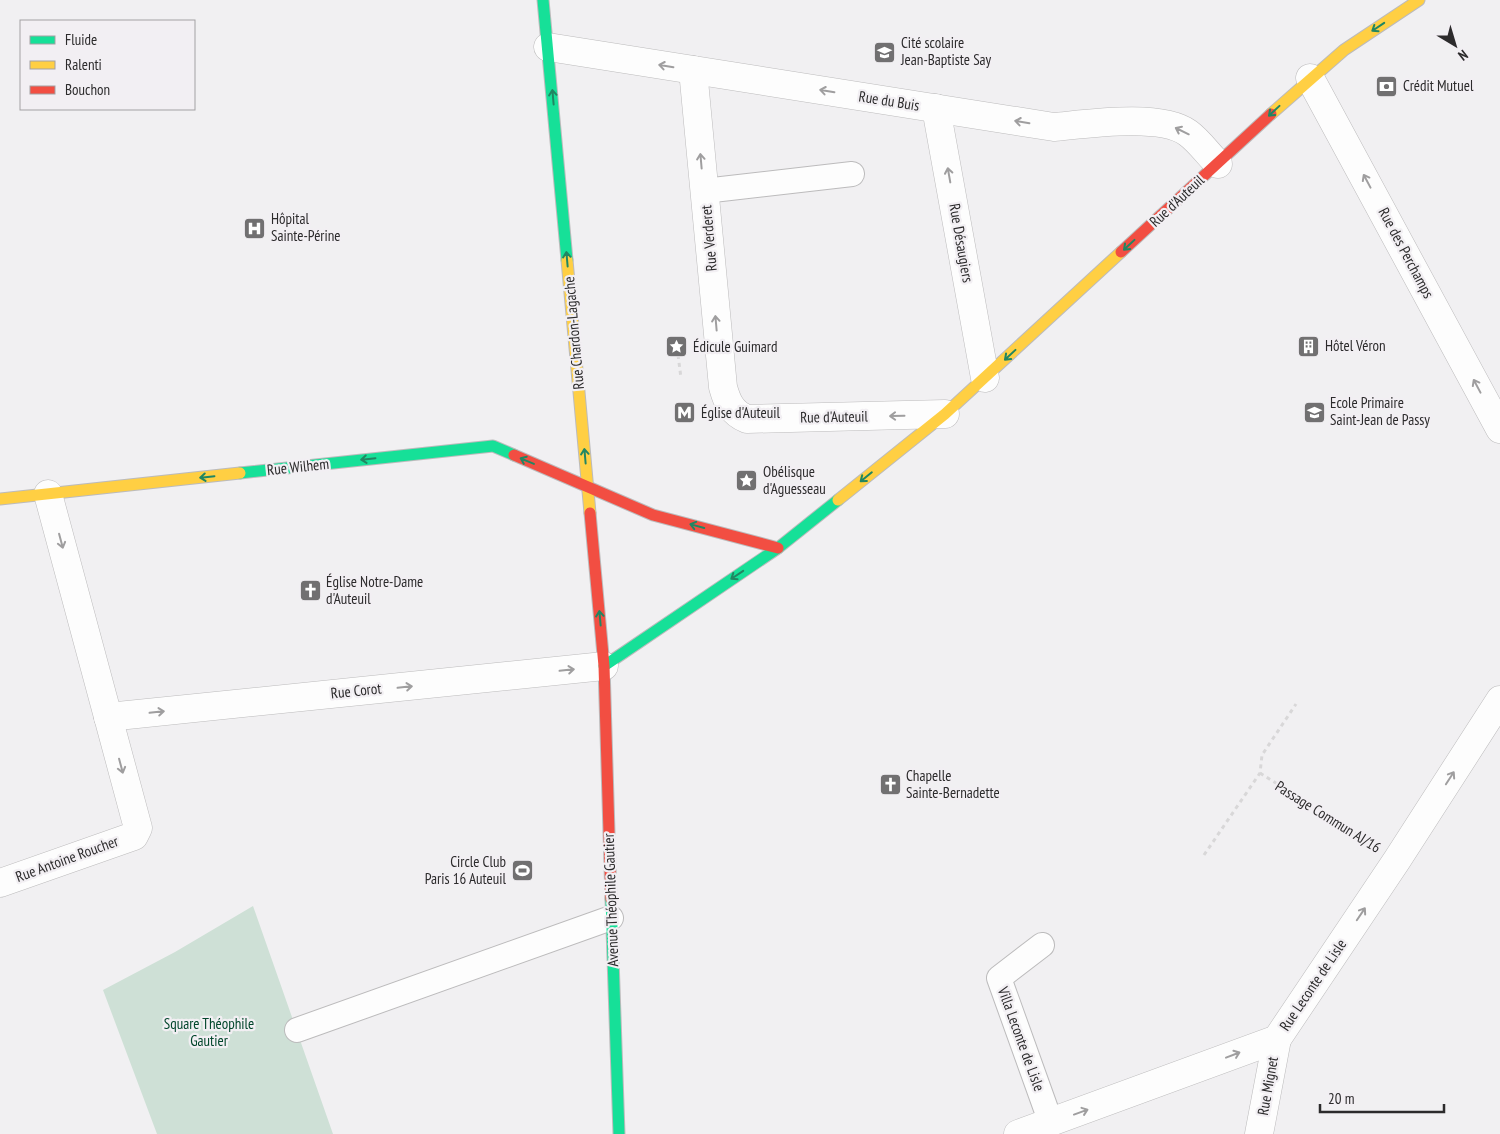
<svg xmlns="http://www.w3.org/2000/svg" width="1500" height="1134" viewBox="0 0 1500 1134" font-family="'PT Sans Narrow',sans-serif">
	<rect width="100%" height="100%" fill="#f1f0f2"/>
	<polygon fill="#cee0d6" points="253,906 333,1134 157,1134 103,990 175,952"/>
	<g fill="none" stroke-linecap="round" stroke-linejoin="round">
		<defs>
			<g id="lane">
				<polyline points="704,191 852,174"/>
				<polyline points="1042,945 999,978 1051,1123"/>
				<polyline points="297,1030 611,918"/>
			</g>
			<g id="street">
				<path d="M548,47L1054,127C1087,124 1161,113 1188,133C1199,141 1208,154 1218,164"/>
				<path d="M693,70L723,387C727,402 732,413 747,419L945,414"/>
				<polyline points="1310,78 1500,429"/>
				<polyline points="936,108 985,378"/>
				<polyline points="108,717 604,666"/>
				<polyline points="0,883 134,836 138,828 48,494"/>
				<polyline points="1018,1134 1277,1039 1397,860 1500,700"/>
				<polyline points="1259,1134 1277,1039"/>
			</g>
			<g id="fast">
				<polyline points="543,0 567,260"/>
				<polyline points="240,473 493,446 514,455"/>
				<polyline points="604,666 778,548 838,500"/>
				<polyline points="611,899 619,1134"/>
			</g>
			<g id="slow">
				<polyline points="1271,114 1344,50 1419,0"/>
				<polyline points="567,260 590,513"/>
				<polyline points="0,499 240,473"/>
				<polyline points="838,500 945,414 1121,252"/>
			</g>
			<g id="jam">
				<polyline points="1121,252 1271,114"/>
				<polyline points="514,455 653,515 778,548"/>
				<polyline points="590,513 604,666 611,899"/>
			</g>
		</defs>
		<use href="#lane" stroke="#bcbbbc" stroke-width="26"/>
		<use href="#street" stroke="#bcbbbc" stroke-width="29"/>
		<use href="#fast" stroke="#bcbbbc" stroke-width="13"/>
		<use href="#slow" stroke="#bcbbbc" stroke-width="13"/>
		<use href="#jam" stroke="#bcbbbc" stroke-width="13"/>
		<g stroke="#d8d7d8" stroke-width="3" stroke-dasharray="4 4" stroke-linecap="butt">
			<polyline points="677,347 681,378"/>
			<polyline points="1260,773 1367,841"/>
			<polyline points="1204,855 1260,773 1262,755 1296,704"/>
		</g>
		<use href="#lane" stroke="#fdfdfd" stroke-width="24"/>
		<use href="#street" stroke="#fdfdfd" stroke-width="28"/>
		<use href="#fast" stroke="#16e098" stroke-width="11"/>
		<use href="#slow" stroke="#ffcf43" stroke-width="11"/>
		<use href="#jam" stroke="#f24e42" stroke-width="11"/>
	</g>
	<defs><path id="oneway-shaft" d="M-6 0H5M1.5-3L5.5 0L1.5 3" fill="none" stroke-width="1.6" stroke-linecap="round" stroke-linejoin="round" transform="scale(1.25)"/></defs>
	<g stroke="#218662">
		<use href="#oneway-shaft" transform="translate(1378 27) rotate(146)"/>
		<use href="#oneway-shaft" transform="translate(553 97) rotate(-95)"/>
		<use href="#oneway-shaft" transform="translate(1274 111) rotate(137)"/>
		<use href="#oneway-shaft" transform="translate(1129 245) rotate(137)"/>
		<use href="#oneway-shaft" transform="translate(567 259) rotate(-95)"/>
		<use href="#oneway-shaft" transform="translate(1010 355) rotate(137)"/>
		<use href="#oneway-shaft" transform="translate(585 456) rotate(-95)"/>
		<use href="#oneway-shaft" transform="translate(368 459) rotate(174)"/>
		<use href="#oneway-shaft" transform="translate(527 461) rotate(-157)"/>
		<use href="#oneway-shaft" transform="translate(207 477) rotate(174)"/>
		<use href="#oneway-shaft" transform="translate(866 477) rotate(141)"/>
		<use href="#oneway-shaft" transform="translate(697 526) rotate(-165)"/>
		<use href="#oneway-shaft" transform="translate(737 575) rotate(146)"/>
		<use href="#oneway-shaft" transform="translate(600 618) rotate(-95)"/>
	</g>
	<g stroke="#9f9e9f">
		<use href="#oneway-shaft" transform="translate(666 66) rotate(-171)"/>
		<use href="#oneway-shaft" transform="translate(827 91) rotate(-171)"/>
		<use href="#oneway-shaft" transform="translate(1022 122) rotate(-171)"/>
		<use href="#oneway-shaft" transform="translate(1182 131) rotate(-154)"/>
		<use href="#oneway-shaft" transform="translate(701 161) rotate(-95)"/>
		<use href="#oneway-shaft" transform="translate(949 175) rotate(-100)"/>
		<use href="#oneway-shaft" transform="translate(1367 181) rotate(-118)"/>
		<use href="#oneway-shaft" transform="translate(716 323) rotate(-95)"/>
		<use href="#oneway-shaft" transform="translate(1477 386) rotate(-118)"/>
		<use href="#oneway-shaft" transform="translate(897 416) rotate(179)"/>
		<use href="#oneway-shaft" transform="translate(61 541) rotate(75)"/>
		<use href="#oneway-shaft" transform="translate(567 670) rotate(-6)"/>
		<use href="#oneway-shaft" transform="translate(405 687) rotate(-6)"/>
		<use href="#oneway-shaft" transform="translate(157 712) rotate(-6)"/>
		<use href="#oneway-shaft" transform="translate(121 766) rotate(75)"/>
		<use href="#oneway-shaft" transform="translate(1450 778) rotate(-57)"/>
		<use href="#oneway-shaft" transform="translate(1361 914) rotate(-56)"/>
		<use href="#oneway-shaft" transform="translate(1233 1055) rotate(-21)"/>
		<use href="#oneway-shaft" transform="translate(1081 1112) rotate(-20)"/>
	</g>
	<defs>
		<symbol id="school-square" viewBox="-11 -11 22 22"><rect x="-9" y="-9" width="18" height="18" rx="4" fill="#717071" stroke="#f2eff3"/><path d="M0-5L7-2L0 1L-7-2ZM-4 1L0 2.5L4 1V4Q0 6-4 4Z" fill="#fff"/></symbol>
		<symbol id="bank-square" viewBox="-11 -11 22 22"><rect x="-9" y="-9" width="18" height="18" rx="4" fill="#717071" stroke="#f2eff3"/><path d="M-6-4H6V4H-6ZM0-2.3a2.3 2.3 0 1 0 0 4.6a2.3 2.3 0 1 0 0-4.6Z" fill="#fff"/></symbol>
		<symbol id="hospital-square" viewBox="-11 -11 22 22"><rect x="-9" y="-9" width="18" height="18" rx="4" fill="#717071" stroke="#f2eff3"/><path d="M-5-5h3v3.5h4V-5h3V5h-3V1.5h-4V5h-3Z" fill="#fff"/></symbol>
		<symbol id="building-square" viewBox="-11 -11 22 22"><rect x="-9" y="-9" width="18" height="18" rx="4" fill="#717071" stroke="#f2eff3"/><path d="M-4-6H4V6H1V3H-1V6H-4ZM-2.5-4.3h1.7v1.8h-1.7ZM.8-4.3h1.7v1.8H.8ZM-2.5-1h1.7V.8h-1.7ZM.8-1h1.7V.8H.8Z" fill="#fff"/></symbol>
		<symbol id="sight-square" viewBox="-11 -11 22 22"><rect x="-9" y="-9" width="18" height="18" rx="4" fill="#717071" stroke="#f2eff3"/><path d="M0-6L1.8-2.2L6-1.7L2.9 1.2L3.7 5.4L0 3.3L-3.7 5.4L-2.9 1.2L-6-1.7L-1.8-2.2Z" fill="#fff"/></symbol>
		<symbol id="metro-square" viewBox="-11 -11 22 22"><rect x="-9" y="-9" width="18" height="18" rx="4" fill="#717071" stroke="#f2eff3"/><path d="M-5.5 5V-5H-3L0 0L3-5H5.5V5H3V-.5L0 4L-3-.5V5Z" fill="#fff"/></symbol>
		<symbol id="church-square" viewBox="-11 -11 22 22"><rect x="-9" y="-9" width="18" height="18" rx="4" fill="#717071" stroke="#f2eff3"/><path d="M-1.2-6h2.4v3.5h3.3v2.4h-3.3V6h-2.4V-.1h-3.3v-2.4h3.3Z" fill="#fff"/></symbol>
		<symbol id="stadium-square" viewBox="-11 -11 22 22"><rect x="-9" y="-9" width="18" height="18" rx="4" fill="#717071" stroke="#f2eff3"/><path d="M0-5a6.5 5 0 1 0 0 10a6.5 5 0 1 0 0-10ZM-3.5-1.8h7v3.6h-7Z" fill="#fff"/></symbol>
	</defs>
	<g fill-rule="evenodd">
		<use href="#school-square" x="872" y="40" width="25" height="25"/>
		<use href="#bank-square" x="1374" y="74" width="25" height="25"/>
		<use href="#hospital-square" x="242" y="216" width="25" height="25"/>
		<use href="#building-square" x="1296" y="334" width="25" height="25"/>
		<use href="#sight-square" x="664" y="334" width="25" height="25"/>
		<use href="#school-square" x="1302" y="400" width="25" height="25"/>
		<use href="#metro-square" x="672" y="400" width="25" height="25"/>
		<use href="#sight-square" x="734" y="468" width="25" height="25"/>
		<use href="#church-square" x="298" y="578" width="25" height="25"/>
		<use href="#church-square" x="878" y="772" width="25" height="25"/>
		<use href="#stadium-square" x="510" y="858" width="25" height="25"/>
	</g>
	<g text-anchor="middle" stroke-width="4.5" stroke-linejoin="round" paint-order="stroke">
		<g font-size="15" fill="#2c2b2c" stroke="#f2eff3" text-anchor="start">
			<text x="901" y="48">Cité scolaire<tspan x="901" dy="17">Jean-Baptiste Say</tspan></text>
			<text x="1403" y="91">Crédit Mutuel</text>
			<text x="271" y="224">Hôpital<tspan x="271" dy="17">Sainte-Périne</tspan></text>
			<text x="1325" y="351">Hôtel Véron</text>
			<text x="693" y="352">Édicule Guimard</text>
			<text x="1330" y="408">Ecole Primaire<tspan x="1330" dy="17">Saint-Jean de Passy</tspan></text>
			<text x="701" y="418">Église d'Auteuil</text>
			<text x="763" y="477">Obélisque<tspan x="763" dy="17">d'Aguesseau</tspan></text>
			<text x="326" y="587">Église Notre-Dame<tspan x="326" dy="17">d'Auteuil</tspan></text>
			<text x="906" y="781">Chapelle<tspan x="906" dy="17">Sainte-Bernadette</tspan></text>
			<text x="506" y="867" text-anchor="end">Circle Club<tspan x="506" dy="17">Paris 16 Auteuil</tspan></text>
		</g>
		<g font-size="15" fill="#2c2b2c" stroke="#f2eff3">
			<text transform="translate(889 101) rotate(9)" y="5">Rue du Buis</text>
			<text transform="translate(1177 201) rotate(-43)" y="5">Rue d'Auteuil</text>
			<text transform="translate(709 238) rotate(-95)" y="5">Rue Verderet</text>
			<text transform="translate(961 243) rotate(80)" y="5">Rue Désaugiers</text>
			<text transform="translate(1406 253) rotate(62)" y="5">Rue des Perchamps</text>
			<text transform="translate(574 333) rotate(-95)" y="5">Rue Chardon-Lagache</text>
			<text transform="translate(834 417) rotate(-1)" y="5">Rue d'Auteuil</text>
			<text transform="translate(298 467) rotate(-6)" y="5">Rue Wilhem</text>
			<text transform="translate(356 691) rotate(-6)" y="5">Rue Corot</text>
			<text transform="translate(1328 817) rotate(32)" y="5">Passage Commun AJ/16</text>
			<text transform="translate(67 859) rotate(-20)" y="5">Rue Antoine Roucher</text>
			<text transform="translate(611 900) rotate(-92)" y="5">Avenue Théophile Gautier</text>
			<text transform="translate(1313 985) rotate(-56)" y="5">Rue Leconte de Lisle</text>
			<text transform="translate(1021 1039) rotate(70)" y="5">Villa Leconte de Lisle</text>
			<text transform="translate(1268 1086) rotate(-80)" y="5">Rue Mignet</text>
		</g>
		<g font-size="15" fill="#02462b" stroke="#f2eff3">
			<text x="209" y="1029">Square Théophile<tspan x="209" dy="17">Gautier</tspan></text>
		</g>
	</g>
	<rect x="20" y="20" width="175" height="90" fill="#f2eff3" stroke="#a3a1a3"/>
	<rect x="30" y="36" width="25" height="8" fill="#16e098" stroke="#a3a1a3"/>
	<text x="65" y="45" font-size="15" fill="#2c2b2c">Fluide</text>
	<rect x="30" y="61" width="25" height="8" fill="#ffcf43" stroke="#a3a1a3"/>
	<text x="65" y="70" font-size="15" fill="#2c2b2c">Ralenti</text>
	<rect x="30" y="86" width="25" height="8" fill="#f24e42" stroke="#a3a1a3"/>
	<text x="65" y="95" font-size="15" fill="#2c2b2c">Bouchon</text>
	<g transform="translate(1455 45) rotate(142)" stroke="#f2eff3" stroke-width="4" paint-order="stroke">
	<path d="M0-4L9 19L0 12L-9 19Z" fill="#2c2b2c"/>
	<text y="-8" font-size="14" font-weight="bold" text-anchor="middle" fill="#2c2b2c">N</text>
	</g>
	<path d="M1320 1104v8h124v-8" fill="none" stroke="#2c2b2c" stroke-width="2.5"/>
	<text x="1328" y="1104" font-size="15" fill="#2c2b2c" stroke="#f2eff3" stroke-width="4" paint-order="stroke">20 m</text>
</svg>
